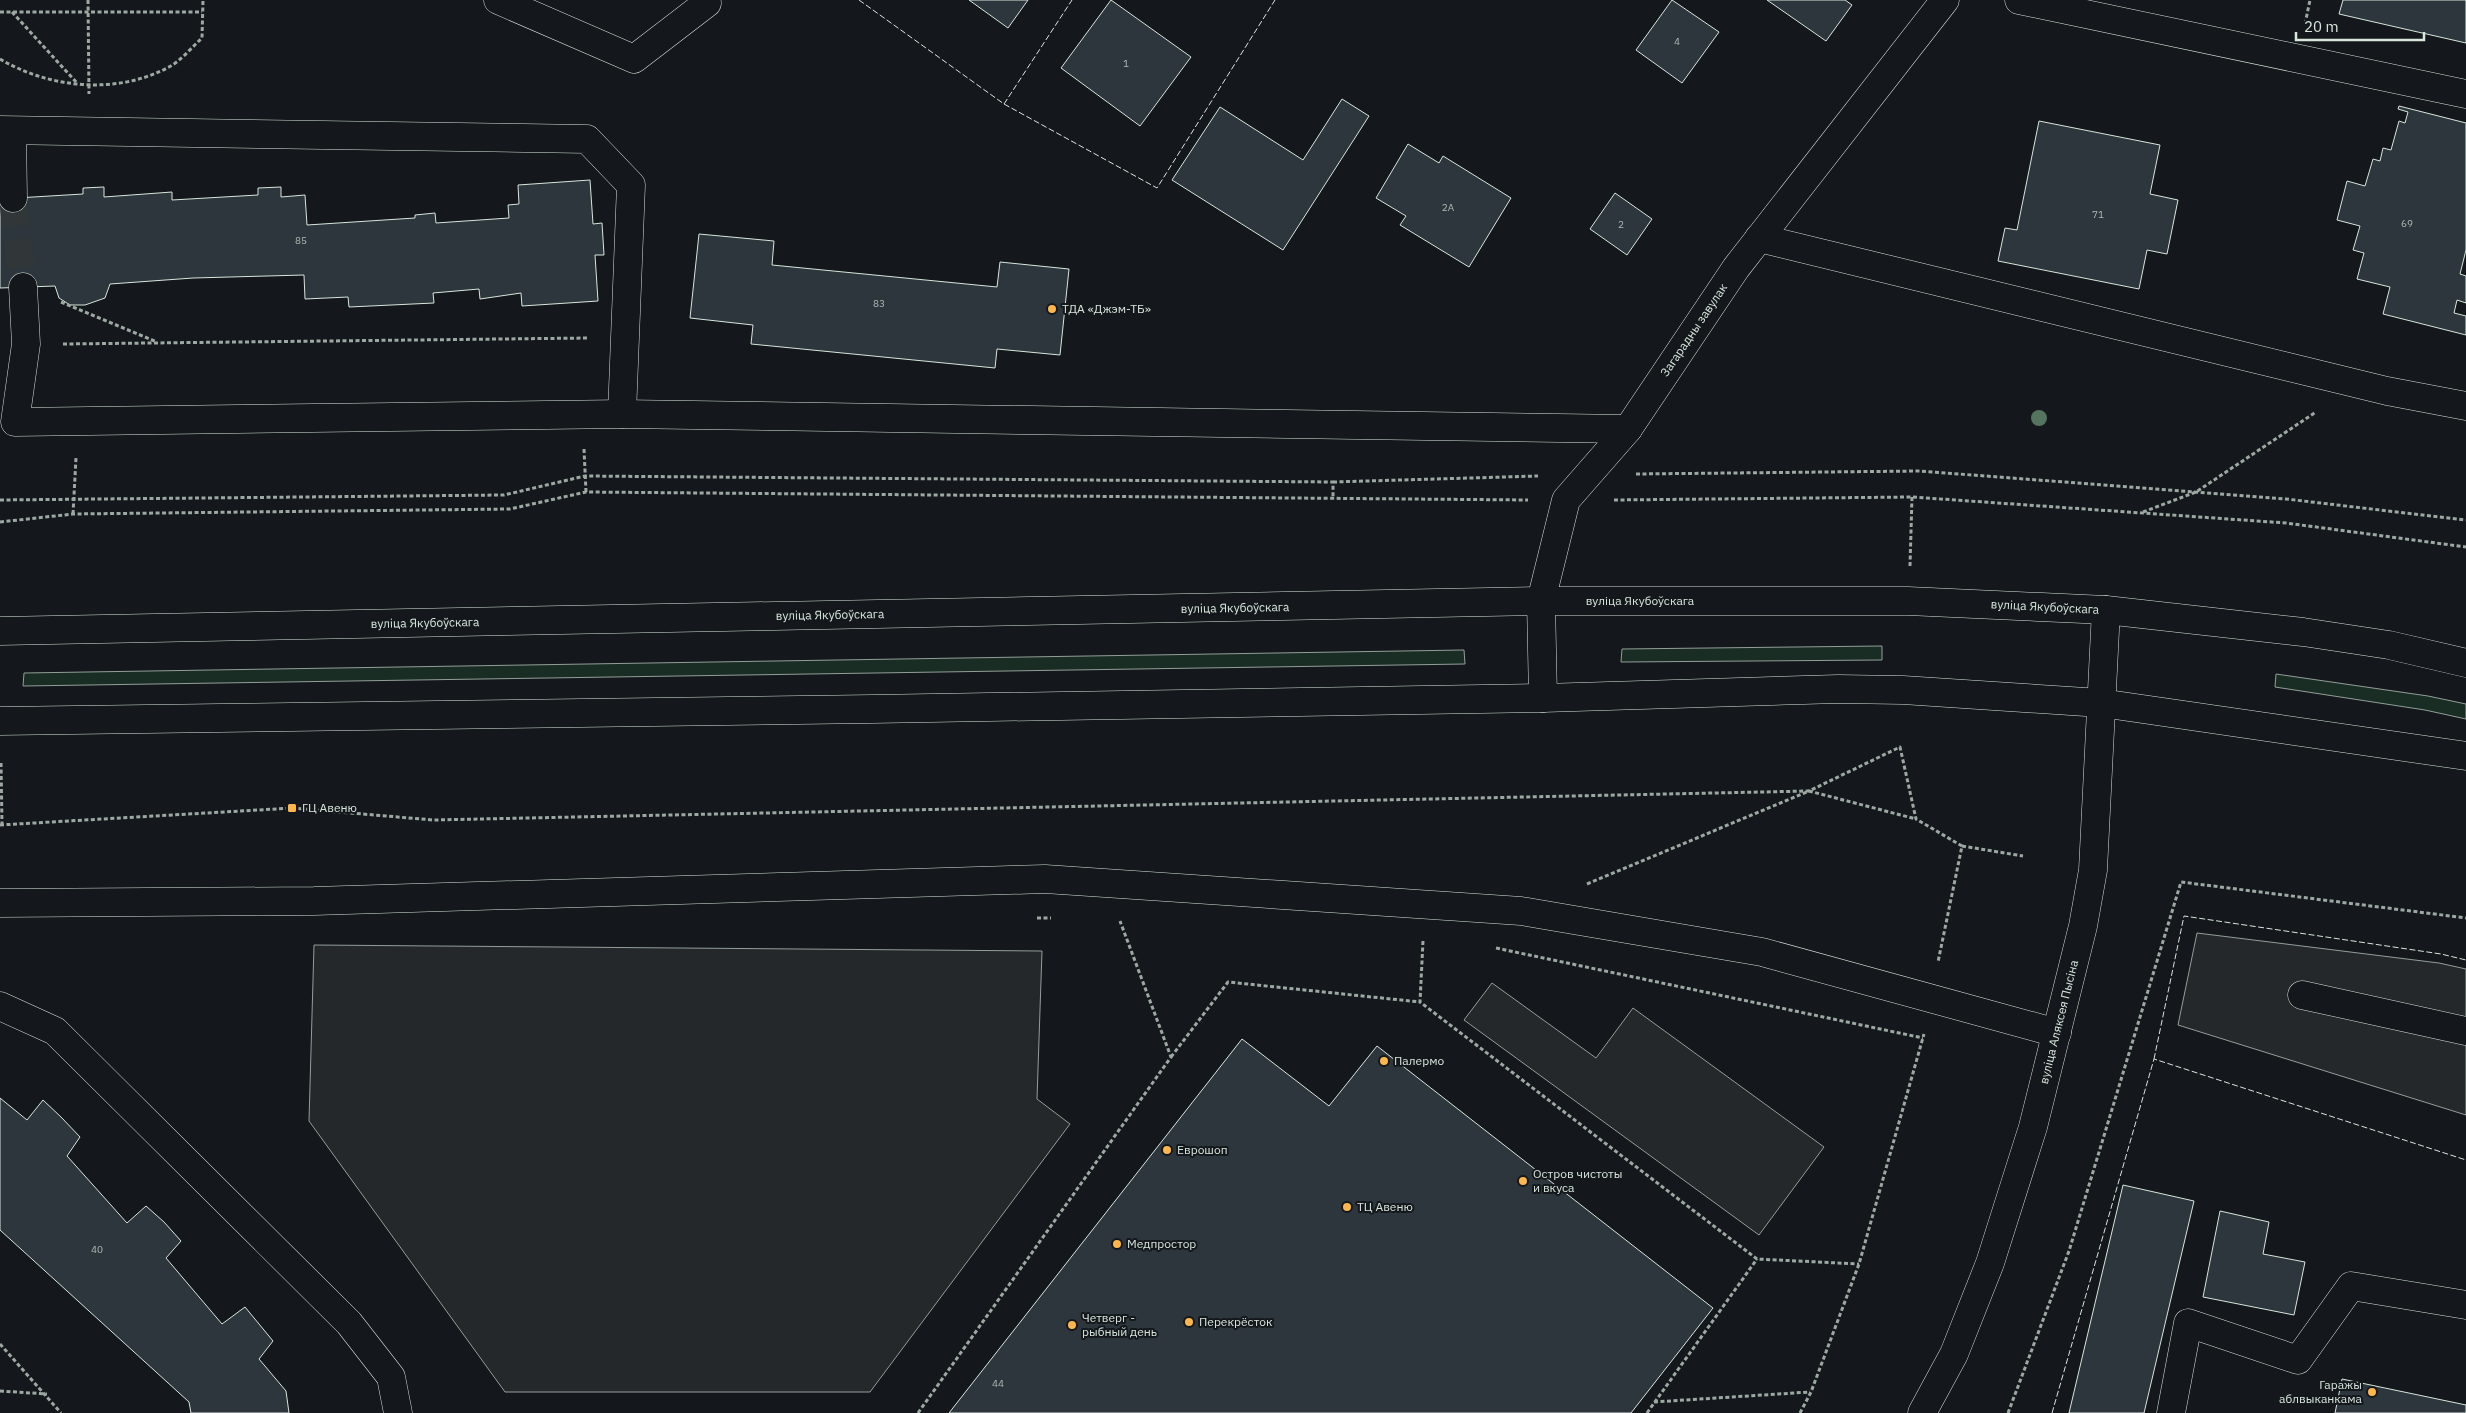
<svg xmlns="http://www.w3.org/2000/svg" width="2466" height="1413" viewBox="0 0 2466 1413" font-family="'IBM Plex Sans',sans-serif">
	<rect width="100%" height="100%" fill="#14181c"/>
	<g fill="#1a2d24" stroke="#939e99">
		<polygon points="1882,646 1882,660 1621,662 1622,649"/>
		<polygon points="1464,650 1465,664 23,686 24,673"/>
		<polygon points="2276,674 2428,696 2466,704 2466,719 2425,710 2275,687"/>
	</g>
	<g fill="#24282b" stroke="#939e99">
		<polygon points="2197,933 2439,963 2466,969 2466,1115 2178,1025"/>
		<polygon points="314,945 1042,951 1037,1099 1070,1124 870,1392 505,1392 309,1121"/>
		<polygon points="1492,983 1596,1058 1633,1008 1824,1147 1759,1235 1464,1020"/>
	</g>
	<g fill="#2c363c" stroke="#d8e6dc">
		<polygon points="969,0 1028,0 1008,28"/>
		<polygon points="1111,0 1191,57 1140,126 1061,68"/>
		<polygon points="1672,0 1719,32 1682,83 1636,50"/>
		<polygon points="1767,0 1845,0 1852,5 1826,41"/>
		<polygon points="2343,0 2466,0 2466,43 2339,14"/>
		<polygon points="1342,99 1369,116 1283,250 1172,180 1220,107 1303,160"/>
		<polygon points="2399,106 2466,123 2466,250 2460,274 2466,276 2466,303 2457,300 2454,313 2466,316 2466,335 2383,314 2390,287 2357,279 2364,253 2353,250 2360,226 2337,220 2347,181 2365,186 2373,159 2380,161 2383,148 2391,150 2399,121 2405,123 2408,112 2398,109"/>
		<polygon points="2039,121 2160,145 2150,194 2178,200 2167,254 2147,250 2139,289 1998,261 2005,228 2017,230"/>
		<polygon points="1408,144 1439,163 1443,156 1511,198 1469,267 1400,225 1406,216 1376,198"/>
		<polygon points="590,180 593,224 602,223 604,255 595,255 598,301 522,306 521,293 480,299 479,289 433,293 434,303 349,307 348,297 305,299 304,275 193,278 110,284 105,298 85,305 70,305 59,298 55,286 0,288 0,199 83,194 83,188 104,187 104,197 172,192 172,200 258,195 258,188 281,187 281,197 305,195 307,225 415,218 415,215 435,213 436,223 509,218 508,205 519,204 518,185"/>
		<polygon points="1615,193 1652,219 1627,255 1590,229"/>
		<polygon points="699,234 774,241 772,265 997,287 1000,262 1069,269 1060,355 997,349 995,368 751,344 753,325 690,318"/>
		<polygon points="1242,1039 1329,1106 1377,1046 1713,1308 1631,1413 949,1413"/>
		<polygon points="0,1098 27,1120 43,1100 61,1117 80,1137 67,1156 127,1223 146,1206 164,1222 181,1241 166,1258 222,1324 245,1307 273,1341 259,1359 286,1391 289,1413 191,1413 189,1402 0,1230"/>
		<polygon points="2123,1185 2194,1201 2144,1413 2069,1413"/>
		<polygon points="2220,1211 2269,1222 2263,1254 2305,1262 2294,1315 2203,1297"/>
		<polygon points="2342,1379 2466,1405 2466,1413 2335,1413"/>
	</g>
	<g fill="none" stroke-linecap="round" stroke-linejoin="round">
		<polyline stroke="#313739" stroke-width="28" stroke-dasharray="28 14" stroke-linecap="butt" points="13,198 23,287"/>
		<defs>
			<g id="minor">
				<polyline points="498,0 634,59 707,3"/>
				<polyline points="2019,0 2466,94"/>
				<polyline points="0,130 587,139 631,185 622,414"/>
				<polyline points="12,131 13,198"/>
				<polyline points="1759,238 2387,391 2466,406"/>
				<polyline points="23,287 26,344 15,422 622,414 1628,429"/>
				<polyline points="1543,698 1541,601 1566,500 1628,429 1736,268 1945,0"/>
				<polyline points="0,903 314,901 1045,879 1521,911 1762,952 2057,1033"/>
				<polyline points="2302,995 2466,1031"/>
				<polyline points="0,1006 55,1031 349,1323 391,1377 398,1413"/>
				<polyline points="2171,1413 2188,1323 2298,1360 2351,1286 2466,1305"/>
			</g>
			<g id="major">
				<polyline points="0,631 1541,601 1908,601 2106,610 2303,632 2389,645 2466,663"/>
				<polyline points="0,721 872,709 1543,698 1838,689 1903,690 2101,703 2466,756"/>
				<polyline points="1922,1413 1954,1354 1990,1263 2033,1127 2083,926 2093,870 2106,610"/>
			</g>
		</defs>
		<use href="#minor" stroke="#d8e6dc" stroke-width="29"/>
		<use href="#major" stroke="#d8e6dc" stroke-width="29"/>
		<g stroke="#9da8a2" stroke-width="3" stroke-dasharray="4 2.5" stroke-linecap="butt">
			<polyline points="88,0 89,94"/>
			<polyline points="0,12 202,12"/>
			<polyline points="12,12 77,83"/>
			<polyline points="2305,24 2310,0"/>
			<path d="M0,59C49,88 115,95 167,68C180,62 191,48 202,38L203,0"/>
			<polyline points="61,302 157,342"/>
			<polyline points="63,344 589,338"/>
			<polyline points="584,449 586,492"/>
			<polyline points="1636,474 1920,471 2286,499 2466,520"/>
			<polyline points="1333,482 1538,476"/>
			<polyline points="0,500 504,495 585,476 1333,482 1333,499"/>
			<polyline points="1614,500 1912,497 2286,523 2466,547"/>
			<polyline points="2143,512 2196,492 2316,412"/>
			<polyline points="73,514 76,458"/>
			<polyline points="0,522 73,514 510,509 586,492 1528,500"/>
			<polyline points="1910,566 1912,497"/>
			<polyline points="1,763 2,825"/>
			<polyline points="0,825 292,808 433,820 1809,791 1900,747 1916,819 1962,846 1938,962"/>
			<polyline points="1962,846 2023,856"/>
			<polyline points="1587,884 1809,791 1916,819"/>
			<polyline points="1037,918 1051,918"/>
			<polyline points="1423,941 1420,1002 1757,1259 1859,1264"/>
			<polyline points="1496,948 1923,1038"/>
			<polyline points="1171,1057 1228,982 1420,1002"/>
			<polyline points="0,1344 61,1413"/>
			<polyline points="0,1391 47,1394"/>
			<polyline points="1654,1402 1810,1392"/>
			<polyline points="918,1413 1171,1057 1120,921"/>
			<polyline points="1647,1413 1757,1259"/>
			<polyline points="1800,1413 1811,1392 1859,1264 1924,1034"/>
			<polyline points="2008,1413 2069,1251 2181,882 2466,918"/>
		</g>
		<use href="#minor" stroke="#14181c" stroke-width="28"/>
		<use href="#major" stroke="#14181c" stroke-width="28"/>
		<g stroke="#d8e6dc" stroke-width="1" stroke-dasharray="6 2.5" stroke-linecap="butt">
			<polyline points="859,0 1004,104 1157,188 1275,0"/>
			<polyline points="1004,104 1072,0"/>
			<polyline points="2154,1059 2184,916 2441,954 2466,960"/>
			<polyline points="2052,1413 2154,1059 2466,1160"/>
		</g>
	</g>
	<circle fill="#55745f" cx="2039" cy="418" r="8"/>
	<g fill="#ffb74d" stroke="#14181c" stroke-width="2">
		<circle cx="1052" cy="309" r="5"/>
		<rect x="287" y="803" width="10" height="10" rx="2.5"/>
		<circle cx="1384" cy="1061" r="5"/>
		<circle cx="1167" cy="1150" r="5"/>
		<circle cx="1523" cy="1181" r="5"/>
		<circle cx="1347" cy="1207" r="5"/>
		<circle cx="1117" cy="1244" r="5"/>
		<circle cx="1189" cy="1322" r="5"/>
		<circle cx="1072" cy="1325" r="5"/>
		<circle cx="2372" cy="1392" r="5"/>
	</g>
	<g text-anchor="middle" stroke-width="4" stroke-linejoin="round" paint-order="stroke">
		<g font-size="10" fill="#adbab4">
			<text x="1677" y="45">4</text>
			<text x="1126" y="67">1</text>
			<text x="1448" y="211">2А</text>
			<text x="2098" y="218">71</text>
			<text x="2407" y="227">69</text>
			<text x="1621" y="228">2</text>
			<text x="301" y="244">85</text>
			<text x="879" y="307">83</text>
			<text x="97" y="1253">40</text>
			<text x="998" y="1387">44</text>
		</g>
		<g font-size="12" fill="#d8e6dc" stroke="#14181c" text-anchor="start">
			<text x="1062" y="313">ТДА «Джэм-ТБ»</text>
			<text x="302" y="812">ГЦ Авеню</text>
			<text x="1394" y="1065">Палермо</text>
			<text x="1177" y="1154">Еврошоп</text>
			<text x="1533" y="1178">Остров чистоты<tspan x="1533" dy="14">и вкуса</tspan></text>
			<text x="1357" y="1211">ТЦ Авеню</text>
			<text x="1127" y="1248">Медпростор</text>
			<text x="1082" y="1322">Четверг -<tspan x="1082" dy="14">рыбный день</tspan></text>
			<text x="1199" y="1326">Перекрёсток</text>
			<text x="2362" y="1389" text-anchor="end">Гаражы<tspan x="2362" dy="14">аблвыканкама</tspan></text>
		</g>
		<g font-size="12" fill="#d8e6dc" stroke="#14181c">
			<text transform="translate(1694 330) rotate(-56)" y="4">Загарадны завулак</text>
			<text x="1640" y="605">вуліца Якубоўскага</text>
			<text transform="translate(2045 607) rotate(3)" y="4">вуліца Якубоўскага</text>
			<text transform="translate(1235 608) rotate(-1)" y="4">вуліца Якубоўскага</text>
			<text transform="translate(830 615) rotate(-1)" y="4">вуліца Якубоўскага</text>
			<text transform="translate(425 623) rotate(-1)" y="4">вуліца Якубоўскага</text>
			<text transform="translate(2059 1022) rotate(-76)" y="4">вуліца Аляксея Пысіна</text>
		</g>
	</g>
	<path d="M2296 32v8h128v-8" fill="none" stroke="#d8e6dc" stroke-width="2.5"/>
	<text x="2304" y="32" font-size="15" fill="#d8e6dc" stroke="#14181c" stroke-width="4" paint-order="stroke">20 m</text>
</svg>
